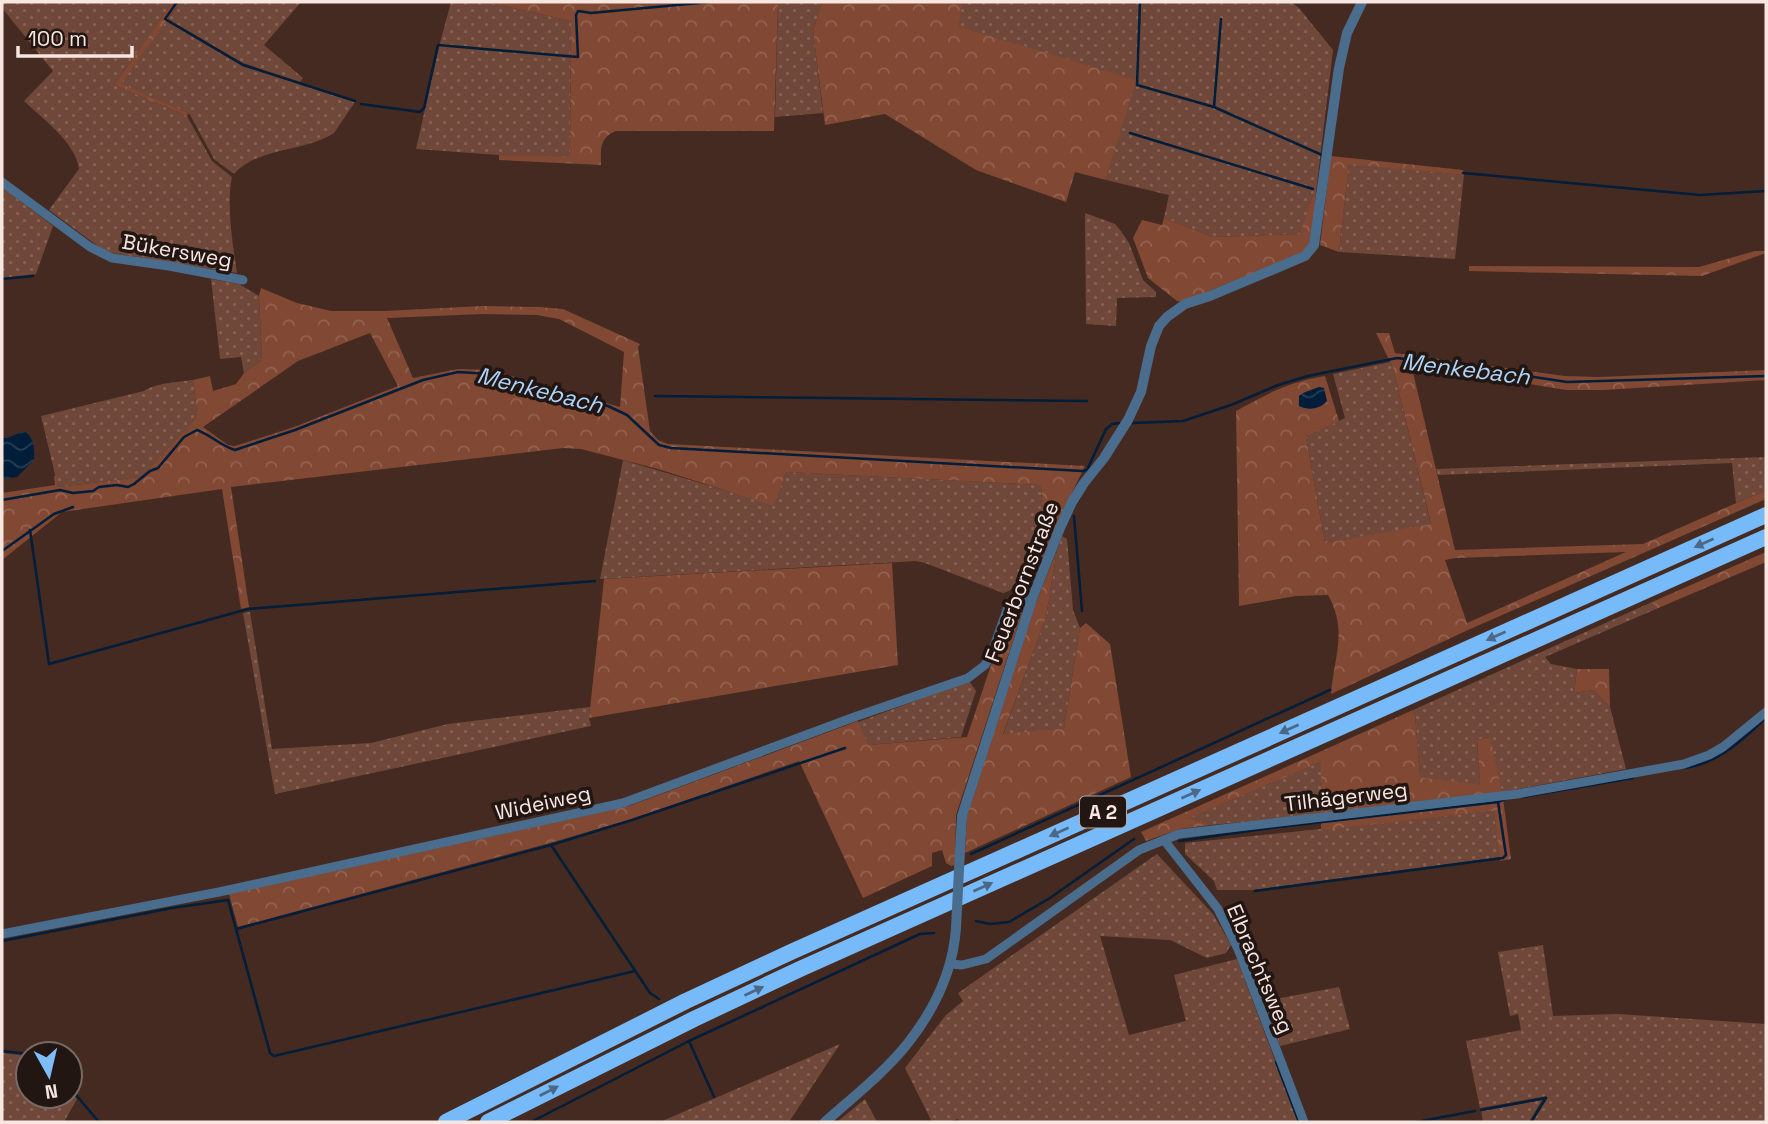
<svg xmlns="http://www.w3.org/2000/svg" width="1768" height="1124" viewBox="0 0 1768 1124" font-family="'Space Grotesk',sans-serif">
	<defs>
		<pattern id="grass-dots" width="8" height="8" patternUnits="userSpaceOnUse" patternTransform="scale(1.75)"><rect width="8" height="8" fill="#70483a"/><path d="M2 2h.1M6 6h.1" fill="none" stroke="#856256" stroke-width="1.8" stroke-linecap="round"/></pattern>
		<pattern id="forest-crowns" width="20" height="18" patternUnits="userSpaceOnUse" patternTransform="scale(1.75)"><rect width="20" height="18" fill="#814833"/><path d="M2 6a3 3 0 1 1 6 0M12 15a3 3 0 1 1 6 0" fill="none" stroke="#946250"/></pattern>
		<pattern id="water-waves" width="16" height="10" patternUnits="userSpaceOnUse" patternTransform="scale(1.75)"><rect width="16" height="10" fill="#001d39"/><path d="M0 5q4-4 8 0t8 0" fill="none" stroke="#263e55"/></pattern>
	</defs>
	<rect width="100%" height="100%" fill="#452a21"/>
	<g fill="url(#grass-dots)">
		<path d="M2,2H173L114,85L187,116L212,161L232,177C226,203 233,246 237,273L106,252L49,210L79,169C76,143 43,119 24,101L53,71L2,8Z"/>
		<polygon points="180,2 301,2 264,45 303,78 300,82 243,63 168,19"/>
		<polygon points="451,2 487,2 571,21 570,158 499,155 416,149 439,47"/>
		<polygon points="778,2 822,2 813,31 823,113 775,117"/>
		<polygon points="963,2 1291,2 1299,8 1333,50 1316,192 1314,192 1301,234 1212,237 1164,218 1169,195 1106,180 1135,80 957,26"/>
		<path d="M166,21L243,66L355,102L334,133L329,136C299,152 257,148 234,174L214,159L189,113L120,84Z"/>
		<polygon points="1349,163 1464,175 1455,259 1339,252"/>
		<polygon points="2,187 53,226 36,274 2,278"/>
		<polygon points="1085,213 1115,224 1121,231 1129,243 1143,280 1156,292 1156,297 1117,298 1116,326 1086,324"/>
		<polygon points="211,279 239,284 259,296 262,360 244,373 241,357 220,359"/>
		<polygon points="1390,362 1393,368 1431,525 1325,543 1306,437 1345,418 1333,374"/>
		<path d="M193,380L197,413L194,420L141,477L58,487L41,416L144,391C155,383 179,382 193,380Z"/>
		<polygon points="1766,457 1766,490 1736,503 1732,463 1438,475 1436,469"/>
		<polygon points="623,460 774,505 786,472 1041,485 1043,541 1040,556 1024,577 1009,591 1003,593 925,563 916,561 600,579"/>
		<polygon points="1062,536 1067,539 1073,610 1080,628 1064,728 1003,735 1046,617 1057,550"/>
		<polygon points="1652,602 1656,609 1545,657 1551,664 1577,669 1574,693 1593,690 1610,707 1626,769 1502,792 1489,737 1477,740 1480,786 1420,777 1415,715 1413,710"/>
		<polygon points="250,612 272,749 371,743 448,724 590,707 589,718 591,726 275,794 243,613"/>
		<polygon points="969,681 976,691 961,737 867,745 858,722"/>
		<polygon points="1321,762 1321,814 1211,825 1188,818"/>
		<polygon points="1494,811 1500,857 1252,890 1217,890 1214,881 1185,854 1185,843"/>
		<polygon points="1157,854 1213,914 1231,945 1226,953 1207,958 1170,940 1100,936 1129,1035 1186,1021 1174,975 1237,959 1298,1122 960,1122 958,1119 948,1122 932,1122 905,1068 946,1015 963,1001 958,993"/>
		<polygon points="1543,945 1553,1016 1618,1014 1766,1024 1766,1122 1533,1122 1547,1096 1480,1108 1466,1041 1521,1030 1518,1014 1510,1016 1498,952"/>
		<polygon points="1339,987 1350,1029 1280,1046 1264,1001"/>
		<polygon points="840,1044 789,1122 660,1122"/>
		<polygon points="2,1053 28,1056 28,1096 70,1096 70,1090 77,1099 64,1122 2,1122"/>
		<polygon points="865,1099 877,1122 837,1122"/>
		<polygon points="1542,1100 1529,1122 1483,1122 1481,1111"/>
	</g>
	<g fill="url(#forest-crowns)" fill-rule="evenodd">
		<polygon points="173,2 180,2 121,84 189,113 187,116 114,85"/>
		<path d="M487,2H778L774,131H616C599,138 601,149 601,165L499,160V155L570,157L571,21Z"/>
		<polygon points="822,2 963,2 958,26 1136,80 1106,180 1075,172 1066,202 976,170 885,114 825,125 813,31"/>
		<polygon points="1331,156 1463,170 1464,175 1349,164 1339,252 1320,245"/>
		<polygon points="1314,192 1316,192 1313,230 1308,250 1183,302 1177,301 1148,278 1133,238 1142,220 1162,225 1164,218 1212,237 1300,234"/>
		<polygon points="1755,251 1766,251 1766,253 1702,276 1469,271 1469,266 1699,267"/>
		<path d="M261,288L297,303L331,311H385L482,306L539,307L563,309L640,344L638,347L650,431L658,440L668,444L1085,466L1061,515L1044,557L1040,556L1043,541L1041,485L786,472L774,506L658,469L581,449L563,448L231,487L249,607L241,609L222,489L62,512L2,560V493L55,485L54,476H56L58,487L141,477L194,420L197,413L193,380L210,376L213,391L236,384L244,373L262,360L259,296ZM482,314L537,315L559,319L624,352L620,407L490,370L458,369L413,378L387,318ZM370,333L398,386L294,427L235,446L228,445L203,427L298,361Z"/>
		<path d="M1376,333H1389L1395,353L1565,376L1598,377L1766,370V380L1604,390H1566L1411,364L1455,550L1643,544L1766,490V499L1468,630L1331,694C1334,656 1348,631 1328,595L1296,596L1239,606L1236,411C1267,394 1288,382 1325,376L1339,421L1306,437L1325,543L1431,524L1393,368ZM1626,552L1467,623L1445,560L1456,558Z"/>
		<polygon points="1057,550 1046,617 1003,734 1064,728 1080,628 1086,623 1110,644 1131,777 965,853 967,816 1031,615"/>
		<polygon points="1766,552 1766,562 1656,609 1652,602"/>
		<polygon points="892,563 898,665 589,718 604,579"/>
		<polygon points="1012,613 1022,613 956,815 955,865 951,866 946,863 942,850 932,853 932,866 863,898 799,761 632,819 550,843 238,927 229,894 629,806 858,721 868,745 967,737 1005,623"/>
		<polygon points="1577,669 1609,669 1610,707 1593,690 1574,693"/>
		<polygon points="1413,710 1415,715 1420,777 1480,785 1477,740 1490,737 1502,792 1321,814 1321,762 1189,818 1211,825 1180,829 1146,841 1141,832"/>
		<polygon points="1503,798 1511,859 1500,861 1494,811 1321,830 1321,820"/>
	</g>
	<g fill="url(#water-waves)">
		<path d="M1319,387L1324,388L1327,401C1320,409 1309,411 1299,406V396L1303,393Z"/>
		<path d="M24,431C34,437 35,449 34,460L17,477L2,479V438H7Z"/>
	</g>
	<g fill="none" stroke-linecap="round" stroke-linejoin="round">
		<g stroke="#001d39" stroke-width="2.5">
			<polyline points="177,2 165,19 243,65 355,101"/>
			<polyline points="1140,2 1137,85 1214,107 1322,155"/>
			<polyline points="361,104 420,112 424,108 438,45 578,57 576,15 578,11 591,13 710,2"/>
			<polyline points="1214,107 1221,19"/>
			<polyline points="1130,133 1313,189"/>
			<polyline points="1463,173 1700,195 1766,191"/>
			<polyline points="2,279 33,276"/>
			<polyline points="655,396 1087,401"/>
			<polyline points="1132,423 1183,421 1231,405 1278,385 1308,376 1397,358 1447,364 1567,382 1766,376"/>
			<path d="M2,500L60,490L73,493L93,491L99,487L117,485L128,487L134,484L150,471L158,468L184,437L197,430C211,435 221,446 235,450L295,430L423,380L458,372L490,374L608,406L627,415L659,445L671,448L1082,471L1087,470L1106,429L1112,424L1119,423"/>
			<polyline points="1074,516 1082,611"/>
			<polyline points="30,530 49,664 248,609 595,581"/>
			<polyline points="2,551 54,514 73,507"/>
			<path d="M1684,768C1718,764 1742,740 1766,718"/>
			<polyline points="1522,797 1633,778"/>
			<polyline points="1179,841 1270,828 1498,802 1505,799"/>
			<polyline points="551,845 650,993 659,999"/>
			<polyline points="971,854 1330,690"/>
			<polyline points="1255,891 1503,858 1506,855 1498,802"/>
			<polyline points="976,921 990,924 1009,922 1050,898 1134,839"/>
			<polyline points="236,929 551,845 632,820 845,748"/>
			<polyline points="2,941 172,908 228,900 270,1053 274,1056 635,971"/>
			<polyline points="689,1041 714,1097"/>
			<polyline points="2,1051 29,1054"/>
			<polyline points="1276,1062 1299,1122"/>
			<polyline points="70,1088 99,1122"/>
			<polyline points="1481,1110 1546,1098 1531,1122"/>
			<polyline points="531,1122 689,1041 920,934 934,933"/>
			<polyline points="1416,1122 1475,1111"/>
		</g>
		<g stroke="#4a6c8d" stroke-width="9">
			<polyline points="2,182 90,247 112,258 169,266 243,280"/>
			<polyline points="1164,840 1218,909 1238,949 1304,1122"/>
			<polyline points="2,934 219,892 623,803 857,716 968,678 985,665 992,652 1008,607 1022,598 1032,599"/>
			<polyline points="951,964 962,965 986,959 1139,850 1179,834 1517,794 1684,764 1709,755 1723,747 1766,712"/>
		</g>
		<g stroke="#4a6c8d" stroke-width="10">
			<polyline points="960,851 962,816 1032,599 1060,528 1072,502 1084,483 1104,458 1128,420 1141,392 1151,346 1159,326 1167,317 1185,304 1210,296 1305,256 1314,245 1339,68 1347,33 1362,2"/>
			<path d="M825,1122C852,1098 886,1071 908,1043C934,1010 953,970 956,928"/>
		</g>
		<g stroke="#76bafa" stroke-width="16">
			<polyline points="446,1122 686,1001 791,952 1766,515"/>
			<polyline points="488,1122 694,1019 800,969 1766,537"/>
		</g>
		<polyline stroke="#4a6c8d" stroke-width="10" points="956,928 960,851"/>
	</g>
	<defs><path id="oneway-solid" d="M-6-.8H1V-3.2L6.5 0L1 3.2V.8H-6Z" transform="scale(1.75)"/></defs>
	<g fill="#4c6886">
		<use href="#oneway-solid" transform="translate(1704 543) rotate(156)"/>
		<use href="#oneway-solid" transform="translate(1496 636) rotate(156)"/>
		<use href="#oneway-solid" transform="translate(1289 729) rotate(156)"/>
		<use href="#oneway-solid" transform="translate(1191 794) rotate(-24)"/>
		<use href="#oneway-solid" transform="translate(1059 832) rotate(156)"/>
		<use href="#oneway-solid" transform="translate(983 887) rotate(-24)"/>
		<use href="#oneway-solid" transform="translate(754 991) rotate(-25)"/>
		<use href="#oneway-solid" transform="translate(549 1091) rotate(-27)"/>
	</g>
	<g text-anchor="middle" stroke-width="7" stroke-linejoin="round" paint-order="stroke">
		<rect fill="#221612" stroke="#b8a8a2" stroke-width="2" x="1080" y="796.5" width="46" height="31" rx="5"/>
		<g font-size="19" font-weight="bold" fill="#f8e6e0">
			<text x="1103" y="819">A 2</text>
		</g>
		<g font-size="21" fill="#f8e6e0" stroke="#221612">
			<text transform="translate(177 251) rotate(10)" y="7">Bükersweg</text>
			<text transform="translate(1022 582) rotate(-69)" y="7">Feuerbornstraße</text>
			<text transform="translate(1346 797) rotate(-7)" y="7">Tilhägerweg</text>
			<text transform="translate(543 803) rotate(-12)" y="7">Wideiweg</text>
			<text transform="translate(1260 969) rotate(67)" y="7">Elbrachtsweg</text>
		</g>
		<g font-size="23" font-style="italic" fill="#add4fb" stroke="#221612">
			<text transform="translate(1466 369) rotate(7)" y="8">Menkebach</text>
			<text transform="translate(540 390) rotate(14)" y="8">Menkebach</text>
		</g>
	</g>
	<rect width="1768" height="1124" fill="none" stroke="#f8e6e0" stroke-width="7"/>
	<g transform="translate(49 1075) rotate(172)"><circle r="33" fill="#221612" stroke="#786964" stroke-width="2"/>
	<path d="M0-5L12 26L0 18L-12 26Z" fill="#7fbdf9"/>
	<text y="-10" font-size="19" font-weight="bold" text-anchor="middle" fill="#f8e6e0">N</text>
	</g>
	<path d="M18 46v10h114v-10" fill="none" stroke="#f8e6e0" stroke-width="3.5"/>
	<text x="28" y="46" font-size="21" fill="#f8e6e0" stroke="#221612" stroke-width="5" paint-order="stroke">100 m</text>
</svg>
